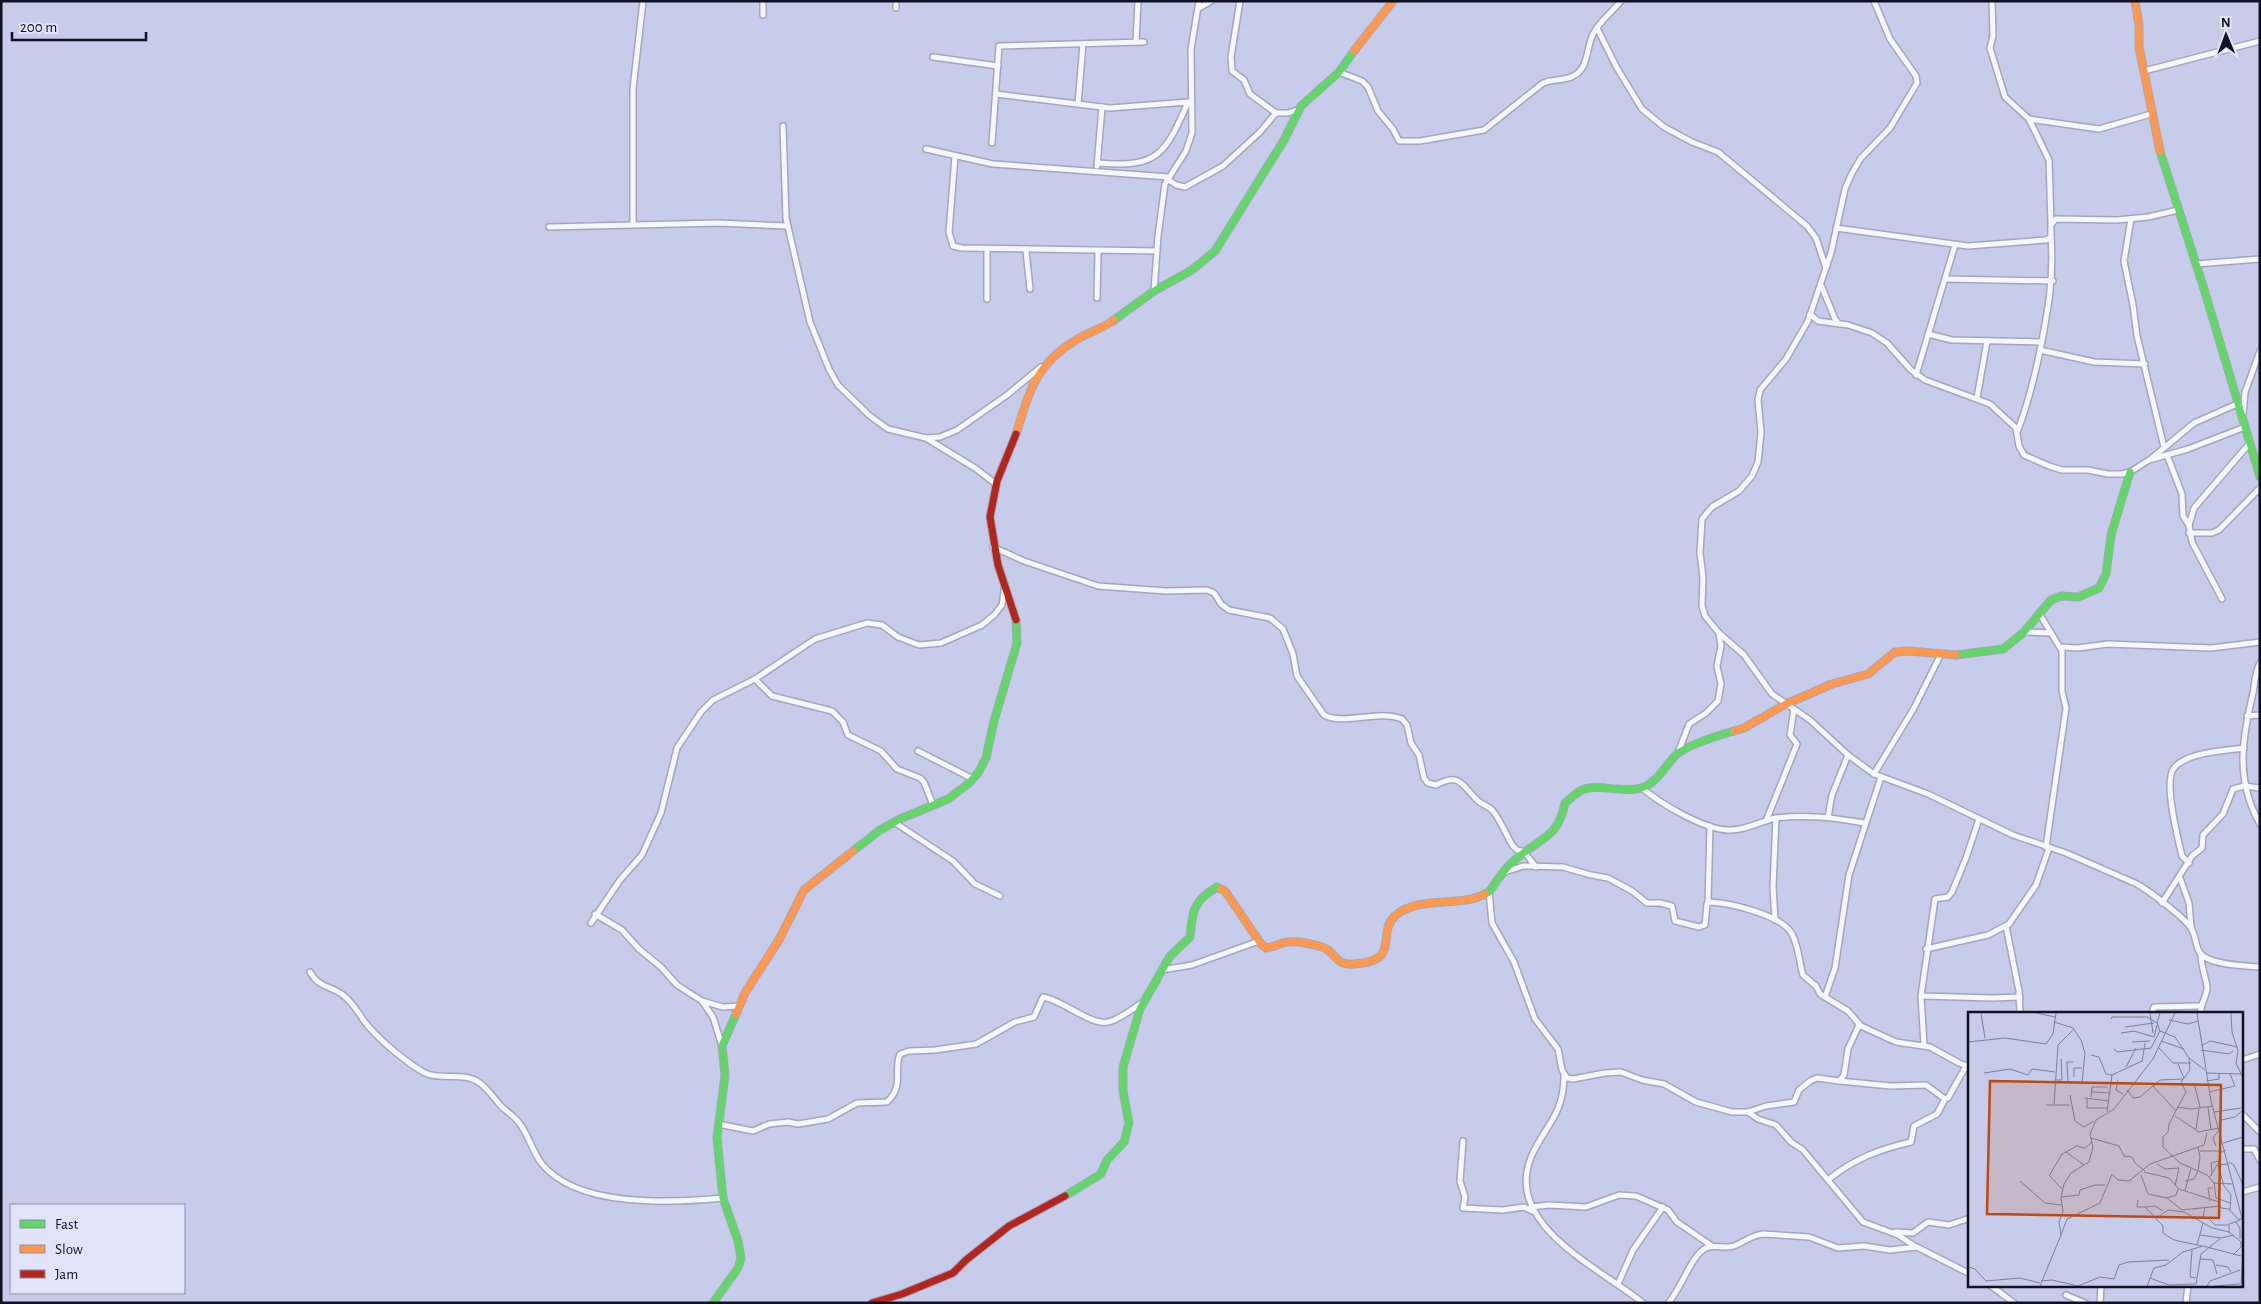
<svg xmlns="http://www.w3.org/2000/svg" width="2261" height="1304" viewBox="0 0 2261 1304" font-family="'Alegreya Sans',sans-serif">
	<rect width="100%" height="100%" fill="#c6cce9"/>
	<g fill="none" stroke-linecap="round" stroke-linejoin="round">
		<defs>
			<g id="street">
				<polyline points="763,1 763,15"/>
				<polyline points="1240,1 1231,57 1232,71 1244,80 1250,94 1276,113 1288,113 1300,109"/>
				<path d="M1874,1L1890,39L1916,76L1917,83L1890,128L1861,158L1852,173L1845,189L1831,253L1808,321L1786,359L1760,390L1758,400L1761,432L1758,462L1752,476L1739,491L1712,507L1702,519L1700,553L1703,577L1702,606L1705,616L1719,633L1744,655L1772,694L1810,720L1848,755L1874,774L1928,794L2013,835L2066,853L2137,884C2149,891 2184,917 2191,928C2196,935 2195,946 2200,953C2209,965 2246,966 2260,967"/>
				<polyline points="1992,1 1993,36 1990,48 2005,97 2029,119 2049,160 2051,224"/>
				<polyline points="896,8 896,1"/>
				<polyline points="1199,8 1211,1"/>
				<polyline points="1597,28 1617,68 1642,109 1664,127 1692,142 1718,152 1807,226 1816,238 1826,268"/>
				<polyline points="1136,42 1138,1"/>
				<polyline points="933,57 998,66"/>
				<polyline points="2144,71 2260,41"/>
				<path d="M1339,72L1362,81L1368,87L1378,111L1393,129L1399,141H1420L1484,130L1543,83C1553,79 1564,81 1573,76C1589,69 1586,48 1593,34C1599,22 1612,12 1621,1"/>
				<path d="M996,94L1110,108L1188,102C1165,155 1158,168 1098,163"/>
				<polyline points="1078,104 1083,44"/>
				<polyline points="2029,119 2099,129 2151,114"/>
				<polyline points="783,126 786,218 810,322 829,369 838,385 870,416 888,429 926,438 940,437 957,430 1007,395 1041,367"/>
				<polyline points="992,143 999,46 1144,42"/>
				<polyline points="926,149 993,164 1169,177"/>
				<polyline points="955,156 949,232 953,246 962,248 1157,251"/>
				<polyline points="1097,166 1102,107"/>
				<polyline points="1167,179 1176,185 1185,187 1223,166 1260,132 1276,113"/>
				<polyline points="2131,219 2124,261 2133,305 2137,336 2164,447"/>
				<polyline points="633,224 633,89 643,1"/>
				<polyline points="549,227 718,223 788,226"/>
				<polyline points="1836,228 1968,246 2046,240 2051,237 2051,225 2056,219 2117,220 2148,217 2178,210"/>
				<polyline points="1026,251 1030,289"/>
				<polyline points="2196,264 2260,259"/>
				<polyline points="1945,279 2053,281"/>
				<polyline points="1821,285 1835,319 1839,324"/>
				<polyline points="1154,291 1158,236 1165,184 1186,151 1192,133 1191,49 1199,1"/>
				<polyline points="1097,298 1098,252"/>
				<polyline points="987,299 987,249"/>
				<polyline points="1810,314 1818,321 1848,325 1872,333 1887,343 1911,370 1925,380 1990,404 2016,428 2019,446 2024,455 2049,466 2062,470 2088,470 2108,474 2122,474 2130,472 2149,460 2188,449 2245,427"/>
				<polyline points="1928,334 1952,340 2042,342"/>
				<polyline points="2040,350 2094,362 2145,364"/>
				<polyline points="1916,375 1955,245"/>
				<polyline points="1977,398 1987,341"/>
				<polyline points="2243,414 2245,392 2260,351"/>
				<path d="M2017,432C2028,405 2034,379 2040,351C2048,310 2054,279 2051,237"/>
				<polyline points="926,438 975,468 996,484"/>
				<polyline points="2167,455 2182,494 2183,516 2189,525"/>
				<polyline points="2152,458 2194,423 2237,404"/>
				<polyline points="2189,533 2212,533 2219,530 2260,488"/>
				<path d="M993,547L1024,561L1098,586L1166,591L1207,590L1214,593L1221,604L1229,610L1270,618L1283,629L1293,654L1297,676L1324,715C1344,726 1378,709 1402,719L1407,725L1411,743L1419,755L1424,778L1428,783L1436,785C1460,772 1462,785 1477,800C1482,805 1489,806 1493,811C1501,821 1506,835 1513,846L1517,850L1526,852"/>
				<polyline points="2222,599 2192,542 2189,525 2194,508 2249,444"/>
				<polyline points="2039,613 2062,651 2062,691 2066,708 2046,847"/>
				<polyline points="2024,632 2051,633"/>
				<polyline points="2061,647 2078,648 2108,644 2211,648 2260,642"/>
				<path d="M2260,663C2255,671 2255,683 2253,693C2242,739 2235,780 2260,824"/>
				<polyline points="755,679 772,696 832,711 843,722 848,735 881,751 897,769 920,778 924,782 933,805"/>
				<polyline points="2247,716 2260,715"/>
				<polyline points="918,751 973,779"/>
				<polyline points="1678,753 1689,724 1706,713 1718,701 1721,684 1717,666 1721,646 1719,634"/>
				<polyline points="1874,774 1914,708 1941,654"/>
				<path d="M1642,788C1661,804 1703,829 1728,830C1745,831 1760,821 1776,818C1806,814 1835,818 1864,823"/>
				<polyline points="1828,817 1832,795 1848,755"/>
				<polyline points="1766,821 1797,744 1790,735 1794,709"/>
				<polyline points="894,822 953,861 975,884 1000,896"/>
				<polyline points="1525,853 1536,867"/>
				<path d="M2189,863L2182,856C2178,839 2163,781 2174,768C2187,752 2224,751 2244,748"/>
				<path d="M1505,872L1523,866L1563,867L1591,875L1608,878L1632,891L1647,903H1660L1672,906L1675,921L1699,927L1705,925L1707,904L1710,902C1730,903 1782,915 1792,934C1799,947 1799,962 1803,975L1816,986L1820,994L1848,1011L1861,1026L1896,1042L1930,1047L1959,1063L1970,1067"/>
				<polyline points="2180,878 2189,903 2191,927"/>
				<polyline points="1489,892 1492,923 1514,962 1535,1019 1558,1049 1562,1070 1567,1078 1573,1079 1605,1073 1621,1072 1642,1080 1664,1084 1696,1102 1732,1112 1748,1112 1766,1106 1794,1102 1799,1090 1810,1081 1817,1078 1839,1081 1844,1075 1848,1049 1859,1025"/>
				<polyline points="1708,902 1710,826"/>
				<polyline points="2162,903 2192,856 2202,848 2203,835 2223,814 2233,789 2244,786 2260,788"/>
				<polyline points="595,914 622,930 639,949 661,967 677,985 702,1001 713,1017 722,1046"/>
				<polyline points="1775,920 1773,887 1776,818"/>
				<polyline points="591,923 620,880 642,855 661,813 677,748 701,712 713,700 755,679 815,639 867,623 882,625 898,637 919,645 941,643 982,625 994,615 1002,605 1005,585"/>
				<polyline points="2006,926 2019,991 2020,1013"/>
				<polyline points="1926,949 1988,935 2009,924 2036,885 2049,848"/>
				<path d="M2201,954C2201,966 2205,975 2207,986C2208,995 2200,1003 2201,1013"/>
				<polyline points="1162,970 1192,965 1259,941"/>
				<path d="M310,972C320,989 330,985 343,995C354,1003 360,1017 369,1027C382,1042 408,1064 425,1073C443,1081 463,1071 480,1083C489,1090 495,1100 503,1108C509,1113 516,1118 520,1124C529,1136 532,1151 542,1164C578,1208 671,1203 723,1198"/>
				<polyline points="1921,996 1993,998 2020,997"/>
				<polyline points="1825,997 1835,968 1849,875 1881,777"/>
				<polyline points="702,1001 723,1007 739,1006"/>
				<polyline points="2152,1013 2154,1007 2200,1006"/>
				<polyline points="1924,1045 1921,996 1935,899 1948,897 1952,892 1966,858 1979,819"/>
				<polyline points="2242,1060 2260,1054"/>
				<path d="M1564,1075C1564,1115 1546,1124 1532,1155C1501,1224 1600,1268 1643,1303"/>
				<polyline points="1839,1081 1891,1086 1926,1085 1945,1099 1948,1098 1966,1066"/>
				<polyline points="1748,1112 1758,1119 1776,1125 1791,1142 1803,1150 1863,1222 1898,1235 1916,1247"/>
				<polyline points="2242,1114 2260,1132"/>
				<path d="M718,1124L753,1131L769,1124L788,1122L798,1124L828,1119L857,1103L887,1102C905,1085 893,1070 900,1054L909,1051L935,1050L976,1044L1015,1022L1034,1017L1043,997C1063,1000 1091,1026 1108,1022C1119,1020 1132,1009 1142,1003"/>
				<polyline points="1463,1141 1460,1181 1465,1197 1463,1208 1503,1210 1524,1207 1532,1211"/>
				<polyline points="2242,1149 2254,1149 2260,1160"/>
				<path d="M1829,1179C1854,1159 1880,1149 1911,1142L1914,1126L1937,1114L1945,1099"/>
				<polyline points="2242,1192 2260,1187"/>
				<polyline points="1531,1207 1549,1205 1586,1207 1619,1195 1636,1196 1668,1210 1677,1222 1712,1246"/>
				<polyline points="1895,1232 1913,1233 1928,1222 1949,1225 1970,1218"/>
				<polyline points="1618,1284 1633,1250 1663,1207"/>
				<polyline points="1990,1285 2014,1303"/>
				<polyline points="2066,1295 2085,1303"/>
				<path d="M1668,1303C1681,1290 1691,1255 1706,1248C1715,1244 1725,1249 1734,1246C1744,1242 1752,1235 1763,1234L1809,1237L1838,1248L1864,1246L1890,1250L1917,1247L1970,1274"/>
				<polyline points="2100,1303 2101,1285"/>
				<polyline points="2186,1303 2188,1285"/>
			</g>
			<g id="fast">
				<polyline points="2160,151 2204,289 2260,477"/>
				<polyline points="1114,320 1154,291 1192,270 1215,251 1284,140 1301,106 1339,72 1354,51"/>
				<polyline points="1956,655 2003,649 2024,632 2051,600 2061,596 2078,597 2099,588 2106,574 2111,535 2130,472"/>
				<polyline points="853,851 880,830 900,819 948,799 968,784 978,773 986,758 994,721 1017,643 1016,620"/>
				<path d="M1485,894L1489,892C1497,881 1505,867 1516,859C1539,838 1558,839 1565,803C1570,799 1575,794 1580,791C1598,782 1622,794 1641,788C1658,783 1665,765 1677,754C1688,745 1720,735 1734,731"/>
				<path d="M1065,1196L1101,1174L1107,1160L1124,1142L1129,1123L1123,1091V1067L1140,1009L1170,956L1190,937C1192,913 1193,900 1217,887L1221,889"/>
				<polyline points="713,1303 738,1268 741,1258 738,1241 723,1198 717,1138 725,1075 722,1046 736,1014"/>
			</g>
			<g id="slow">
				<polyline points="2135,1 2139,25 2139,47 2160,151"/>
				<polyline points="1354,51 1393,1"/>
				<path d="M1016,434C1030,390 1035,365 1076,340C1089,332 1102,329 1114,320"/>
				<polyline points="1734,731 1744,728 1786,704 1832,684 1868,674 1895,652 1909,651 1956,655"/>
				<path d="M1221,889L1225,891L1261,944L1266,948C1274,947 1280,943 1288,942C1298,941 1313,944 1322,947C1337,952 1334,966 1354,964C1403,961 1375,933 1396,915C1421,895 1459,908 1485,894"/>
				<polyline points="736,1014 745,993 780,938 804,890 853,851"/>
			</g>
			<g id="jam">
				<polyline points="1016,620 998,565 990,517 997,481 1016,434"/>
				<polyline points="872,1303 902,1294 953,1273 966,1260 1009,1226 1065,1196"/>
			</g>
		</defs>
		<use href="#street" stroke="#a3a7be" stroke-width="8"/>
		<use href="#fast" stroke="#a3a7be" stroke-width="9"/>
		<use href="#slow" stroke="#a3a7be" stroke-width="9"/>
		<use href="#jam" stroke="#a3a7be" stroke-width="9"/>
		<use href="#street" stroke="#f6f7fc" stroke-width="5"/>
		<use href="#fast" stroke="#63d668" stroke-width="7"/>
		<use href="#slow" stroke="#ff974d" stroke-width="7"/>
		<use href="#jam" stroke="#b3261e" stroke-width="7"/>
	</g>
	<g transform="translate(1968 1012)">
		<rect width="275" height="275" fill="#c6cce9"/>
		<path fill="none" stroke="#7d819b" stroke-width="1" d="M13,1L17,26M68,1L87,5M182,1L185,21M192,1L189,11L192,19L207,25L221,46L237,58M229,1L243,89L275,210M263,1L264,20L270,39L268,51L275,66M143,7L144,5H179L189,11M201,8L220,12L230,9M86,10L105,16L113,28L117,41L114,71M157,15L186,11M153,21L166,19L186,25L189,13M193,29L216,37M0,30L37,26L78,32L85,22L88,1M164,30L182,29M233,34L242,29L270,35M191,36L205,51H223M146,37L149,40L183,36L192,19M233,38L261,42L265,39M123,43L131,45L138,62L144,63M221,46L222,58L213,70L218,80L201,112L200,120L195,125V135L212,151L239,163L246,171L265,172M174,50L177,31M210,52L216,66M158,55L168,36M16,61L42,57L60,63L64,57L87,60M238,61L273,62M106,65V56H114M88,68H94L93,47M150,68L148,78L155,82M239,69L251,67V62M100,71L99,50H105M226,71L232,95M185,74L208,99M159,78L165,86L172,85L192,68L215,67M124,80L143,81M241,80L267,74L262,62M102,83L107,109L116,115L126,109M123,85L124,75H139M116,86L141,89M119,86V96H140M78,93H102M86,93L90,33L106,17M209,95L223,97L245,94M240,95L243,118M139,100L144,63L174,49M246,100L273,96M207,104L231,120L251,116M251,113L253,108L267,105L275,98M228,117L231,97M123,126L151,134L156,144L164,145L167,151L177,159M255,131L275,125M248,134L245,126L251,118M230,135L232,145L230,159M258,138L252,141L250,153L256,174L263,183L262,198M232,139H254M98,140L116,153M261,150L266,153L275,173M189,152L197,157L211,156M176,160L201,166L211,177L251,190L253,196L261,197L270,207H274M244,161L243,151L250,149M81,163L94,177M173,163L180,182L199,186L208,183L210,177M81,164L94,142L109,134L117,136L124,130M242,165L249,153L261,152M52,169L77,191L94,193M217,169L226,167L230,159M246,170L248,186L262,191M207,174L211,156M217,179L223,156M93,185L111,183L112,178L127,173H137M199,186L214,198M170,188L169,195H177L195,214V221L206,228L234,234M242,189L240,176H245M177,195L187,194L195,199M214,198L252,194M231,205L235,206L237,195M189,206L200,198L216,200L244,216L261,220L273,230V235L266,242M242,208L247,213H260M268,210L272,217V227M261,221V212L272,208M93,223L99,207L132,191L144,162L150,168L161,169L182,152L236,133L239,121M232,223L253,226M229,233L235,211M224,238L222,265L228,266M232,247L245,248L249,262M248,253L260,255L263,260M0,255L7,257L18,269L52,266L72,271M182,266L201,273L228,272L233,242L253,226L266,223M73,269L84,268L110,274L132,265L146,267L151,253L160,250L201,248M72,274L93,223L91,210L95,199L93,186L96,172L103,161L121,150L125,135L122,122L128,108L146,97L185,47L207,1M179,274L186,256L198,253L215,240L235,234L273,244M239,274L242,269L272,258M247,274L272,272M273,274L275,235"/>
		<path fill="#bd4b11" fill-opacity="0.15" stroke="#bd4b11" stroke-width="2.5" d="M22,69L253,73L251,206L19,202Z"/>
		<rect width="275" height="275" fill="none" stroke="#101125" stroke-width="2.5"/>
	</g>
	<rect width="2261" height="1304" fill="none" stroke="#101125" stroke-width="5"/>
	<rect x="10" y="1204" width="175" height="90" fill="#e0e4fa" stroke="#8d90a5"/>
	<rect x="20" y="1220" width="25" height="8" fill="#63d668" stroke="#8d90a5"/>
	<text x="55" y="1229" font-size="15" fill="#101125">Fast</text>
	<rect x="20" y="1245" width="25" height="8" fill="#ff974d" stroke="#8d90a5"/>
	<text x="55" y="1254" font-size="15" fill="#101125">Slow</text>
	<rect x="20" y="1270" width="25" height="8" fill="#b3261e" stroke="#8d90a5"/>
	<text x="55" y="1279" font-size="15" fill="#101125">Jam</text>
	<g transform="translate(2226 35) rotate(359)" stroke="#e0e4fa" stroke-width="4" paint-order="stroke">
	<path d="M0-4L9 19L0 12L-9 19Z" fill="#101125"/>
	<text y="-8" font-size="14" font-weight="bold" text-anchor="middle" fill="#101125">N</text>
	</g>
	<path d="M12 32v8h134v-8" fill="none" stroke="#101125" stroke-width="2.5"/>
	<text x="20" y="32" font-size="15" fill="#101125" stroke="#e0e4fa" stroke-width="4" paint-order="stroke">200 m</text>
</svg>
